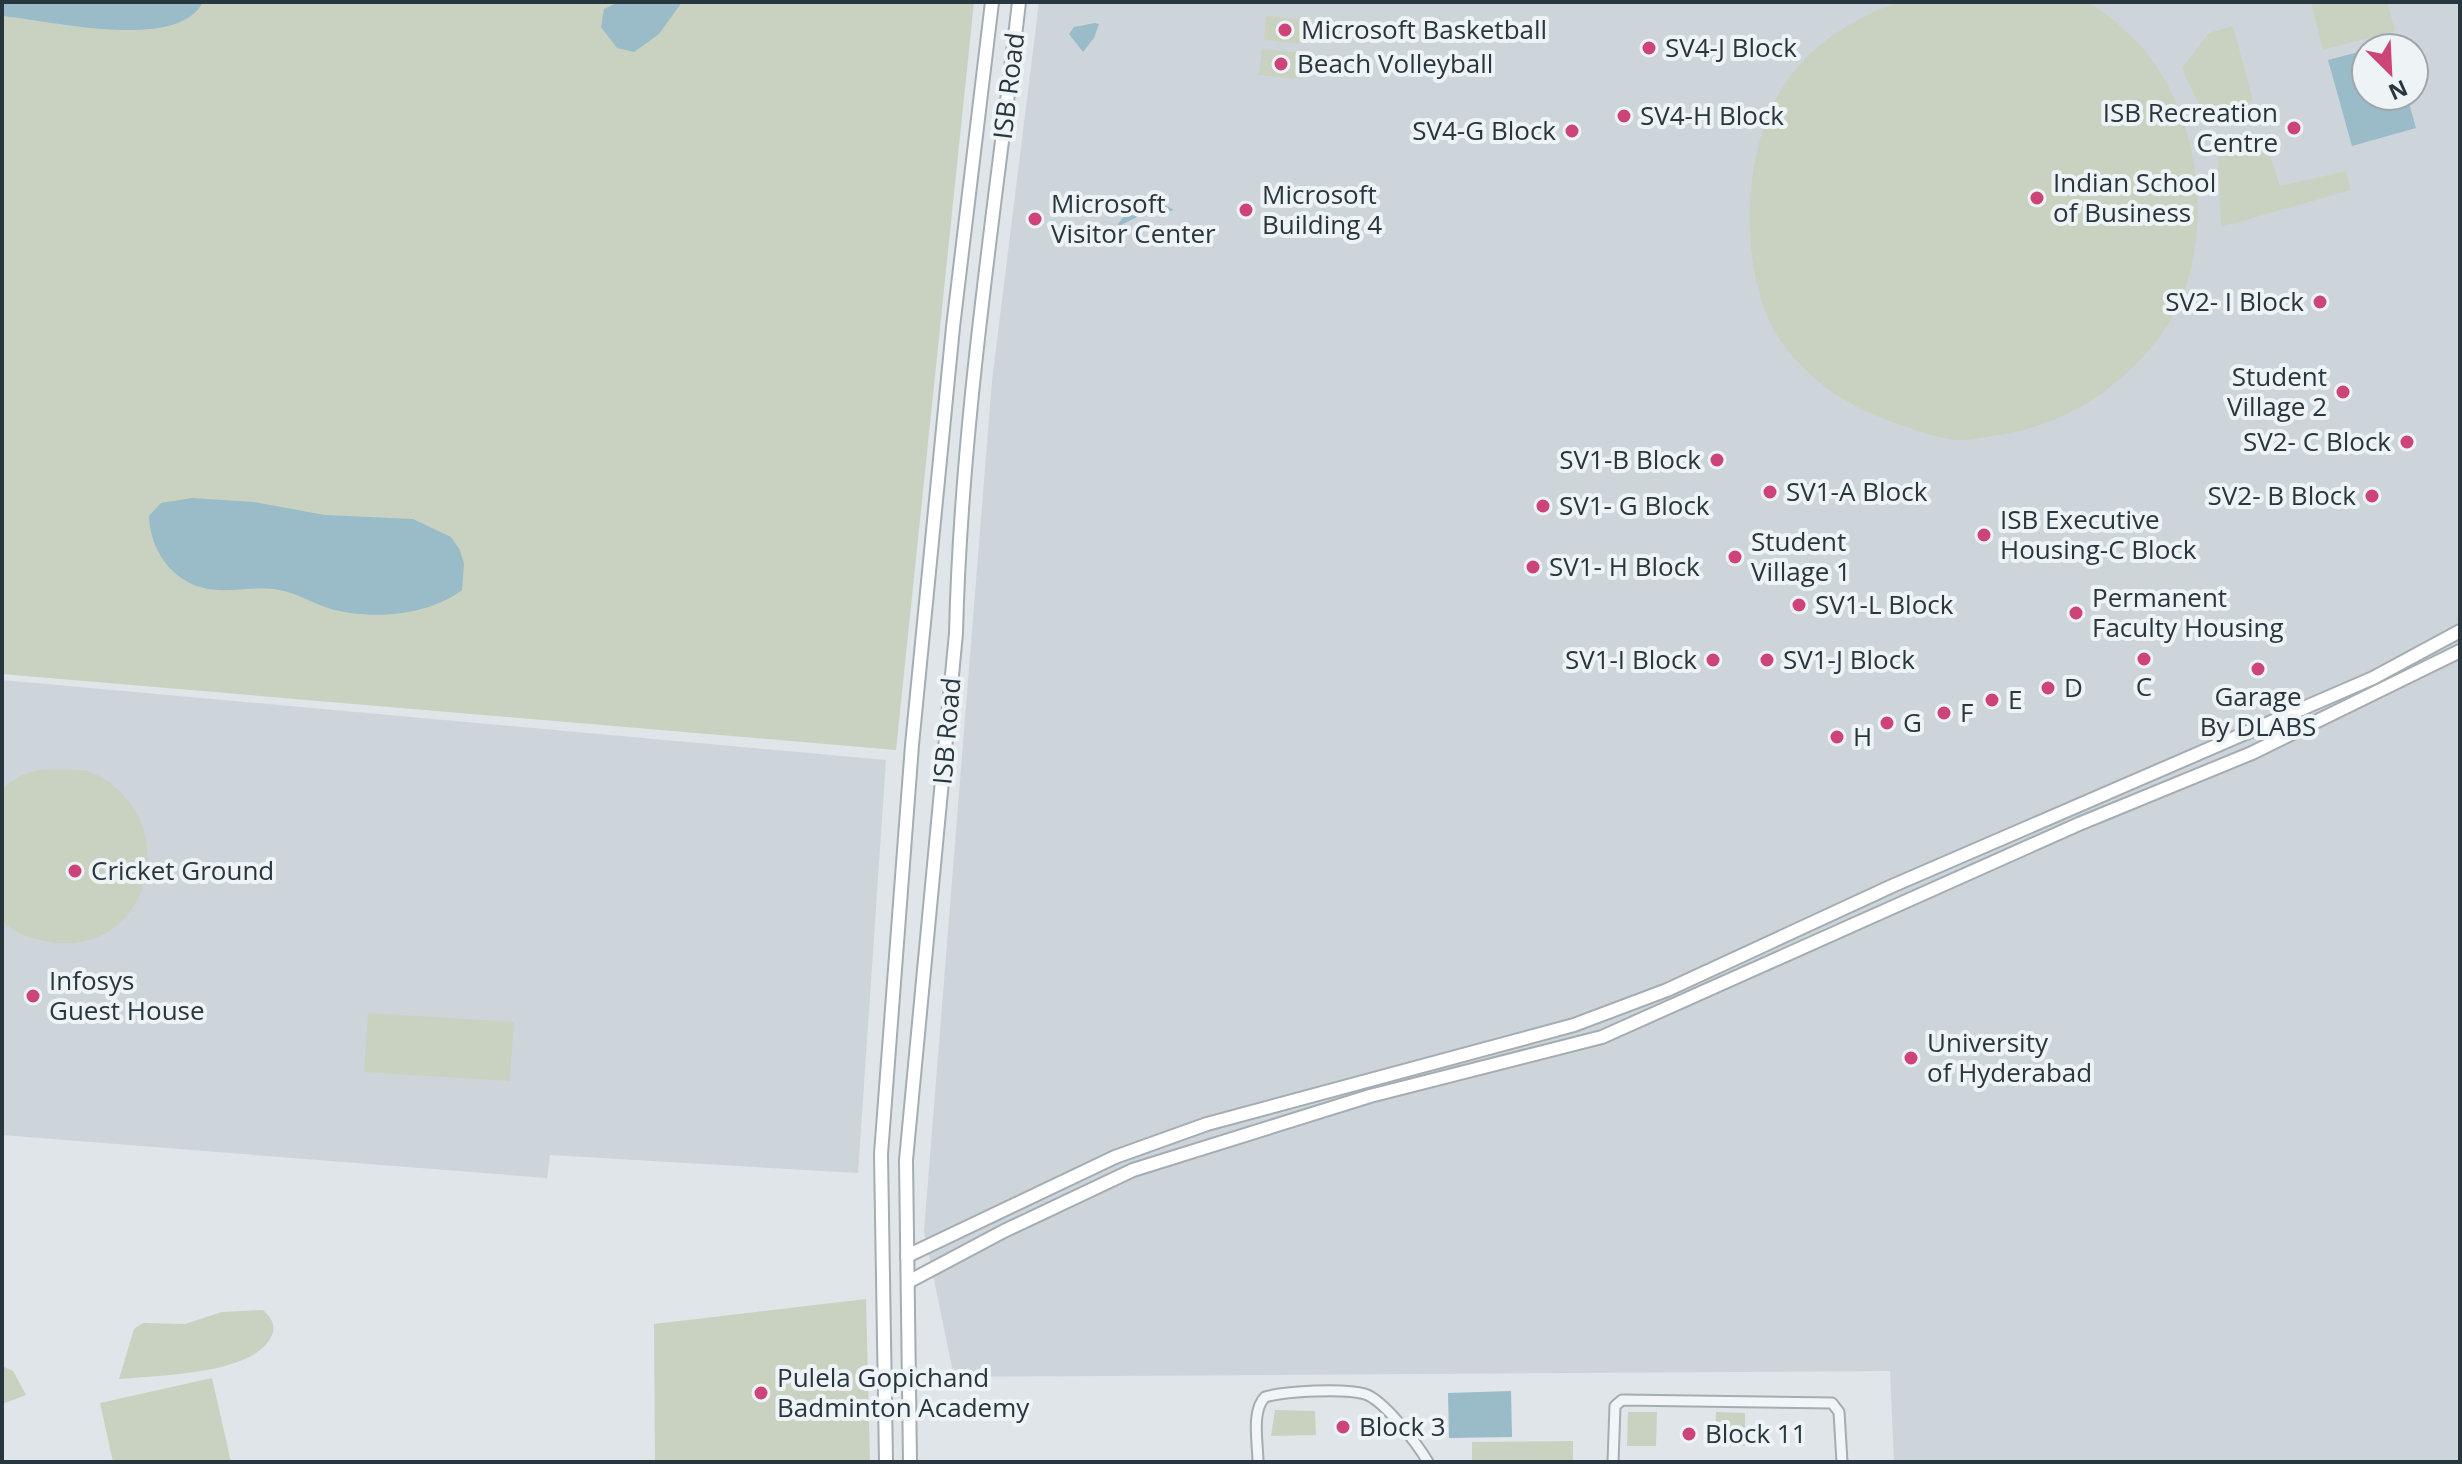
<svg xmlns="http://www.w3.org/2000/svg" width="2462" height="1464" viewBox="0 0 2462 1464" font-family="'Open Sans',sans-serif">
	<rect width="100%" height="100%" fill="#dfe5e8"/>
	<g fill="#cdd5da" fill-rule="evenodd">
		<path d="M1039,2H2460V1462H1894L1890,1371L954,1377L924,1231L992,381ZM2366,48H2414V96H2366Z"/>
		<polygon points="2,680 886,760 858,1173 550,1155 547,1178 2,1135"/>
	</g>
	<g fill="#c9d2c0">
		<polygon points="2,2 974,2 896,750 2,674"/>
		<path d="M1897,2C1942,2 1988,2 2033,2C2048,2 2069,0 2083,2C2101,7 2117,23 2130,35C2208,107 2224,267 2150,349C2107,398 2056,428 1991,436C1980,438 1967,441 1956,440C1932,437 1909,428 1887,420C1845,405 1805,377 1780,340C1735,273 1741,136 1792,74C1820,38 1855,19 1897,2Z"/>
		<polygon points="2311,2 2387,2 2395,31 2323,50"/>
		<polygon points="1266,16 1307,20 1305,44 1264,40"/>
		<polygon points="2233,26 2253,101 2204,116 2182,68 2209,33"/>
		<polygon points="1262,49 1303,53 1300,79 1259,75"/>
		<polygon points="2258,145 2260,153 2269,152 2280,186 2346,171 2351,190 2221,227 2218,155"/>
		<path d="M86,770C190,811 153,964 45,941C30,938 11,932 2,920V791C26,763 52,770 86,770Z"/>
		<polygon points="368,1013 514,1022 510,1081 364,1072"/>
		<polygon points="866,1299 870,1462 655,1462 654,1324"/>
		<path d="M263,1310C271,1317 277,1326 271,1337C252,1375 158,1375 119,1379L134,1329L143,1323L185,1324L222,1312Z"/>
		<polygon points="2,1366 13,1371 26,1395 2,1404"/>
		<polygon points="212,1378 231,1462 113,1462 100,1403"/>
		<polygon points="1275,1410 1315,1411 1316,1435 1271,1436"/>
		<polygon points="1628,1412 1657,1412 1656,1446 1627,1446"/>
		<polygon points="1716,1412 1745,1413 1745,1446 1715,1446"/>
		<polygon points="1573,1441 1573,1462 1472,1462 1472,1442"/>
	</g>
	<g fill="#9abbc8">
		<path d="M2,2H203C178,52 51,21 4,16Z"/>
		<polygon points="619,2 682,2 659,34 634,52 617,48 601,27 604,9"/>
		<polygon points="1095,23 1099,24 1094,38 1083,52 1069,34 1074,27"/>
		<polygon points="2366,50 2366,96 2407,96 2416,128 2352,146 2328,60"/>
		<polygon points="1155,200 1174,210 1164,213 1148,208 1139,216 1115,228 1124,216"/>
		<path d="M192,498L254,502L325,515L413,519L451,537L460,550L464,564L462,590C428,616 371,620 331,609C313,604 298,593 279,590C259,586 237,591 217,590C177,588 150,554 149,516L161,503Z"/>
		<polygon points="1511,1391 1512,1437 1449,1438 1448,1393"/>
	</g>
	<g fill="none" stroke-linecap="round" stroke-linejoin="round">
		<defs>
			<g id="street">
				<path d="M1258,1462C1258,1443 1251,1411 1265,1397C1285,1391 1345,1388 1365,1394C1384,1400 1418,1445 1428,1462"/>
				<polyline points="1613,1462 1615,1406 1622,1400 1832,1403 1839,1412 1842,1462"/>
			</g>
			<g id="secondary">
				<polyline points="907,1256 1115,1157 1207,1124 1574,1025 1667,990 1892,886 2373,678 2460,631"/>
				<polyline points="908,1282 1004,1231 1133,1170 1370,1096 1602,1037 2079,824 2252,753 2460,651"/>
				<polyline points="886,1462 881,1154 912,745 953,327 992,2"/>
				<path d="M910,1462L906,1160L956,633C961,422 995,211 1019,2"/>
			</g>
		</defs>
		<use href="#street" stroke="#a4adb2" stroke-width="13"/>
		<use href="#secondary" stroke="#a4adb2" stroke-width="16"/>
		<use href="#street" stroke="#f2f5f7" stroke-width="9"/>
		<use href="#secondary" stroke="#fff" stroke-width="12"/>
	</g>
	<g fill="#cd4479" stroke="#eef3f6" stroke-width="3">
		<circle cx="1285" cy="30" r="8"/>
		<circle cx="1649" cy="48" r="8"/>
		<circle cx="1281" cy="64" r="8"/>
		<circle cx="1624" cy="116" r="8"/>
		<circle cx="2294" cy="128" r="8"/>
		<circle cx="1572" cy="131" r="8"/>
		<circle cx="2037" cy="198" r="8"/>
		<circle cx="1246" cy="210" r="8"/>
		<circle cx="1035" cy="219" r="8"/>
		<circle cx="2320" cy="302" r="8"/>
		<circle cx="2343" cy="392" r="8"/>
		<circle cx="2407" cy="442" r="8"/>
		<circle cx="1717" cy="460" r="8"/>
		<circle cx="1770" cy="492" r="8"/>
		<circle cx="2372" cy="496" r="8"/>
		<circle cx="1543" cy="506" r="8"/>
		<circle cx="1984" cy="535" r="8"/>
		<circle cx="1735" cy="557" r="8"/>
		<circle cx="1533" cy="567" r="8"/>
		<circle cx="1799" cy="605" r="8"/>
		<circle cx="2076" cy="613" r="8"/>
		<circle cx="2144" cy="659" r="8"/>
		<circle cx="1713" cy="660" r="8"/>
		<circle cx="1767" cy="660" r="8"/>
		<circle cx="2258" cy="669" r="8"/>
		<circle cx="2048" cy="688" r="8"/>
		<circle cx="1992" cy="700" r="8"/>
		<circle cx="1944" cy="713" r="8"/>
		<circle cx="1887" cy="723" r="8"/>
		<circle cx="1837" cy="737" r="8"/>
		<circle cx="75" cy="871" r="8"/>
		<circle cx="33" cy="996" r="8"/>
		<circle cx="1911" cy="1058" r="8"/>
		<circle cx="761" cy="1393" r="8"/>
		<circle cx="1343" cy="1427" r="8"/>
		<circle cx="1689" cy="1434" r="8"/>
	</g>
	<g text-anchor="middle" stroke-width="8" stroke-linejoin="round" paint-order="stroke">
		<g font-size="26" fill="#28363f" stroke="#eef3f6" text-anchor="start">
			<text x="1301" y="39">Microsoft Basketball</text>
			<text x="1665" y="57">SV4-J Block</text>
			<text x="1297" y="73">Beach Volleyball</text>
			<text x="2278" y="122" text-anchor="end">ISB Recreation<tspan x="2278" dy="30">Centre</tspan></text>
			<text x="1640" y="125">SV4-H Block</text>
			<text x="1556" y="140" text-anchor="end">SV4-G Block</text>
			<text x="2053" y="192">Indian School<tspan x="2053" dy="30">of Business</tspan></text>
			<text x="1262" y="204">Microsoft<tspan x="1262" dy="30">Building 4</tspan></text>
			<text x="1051" y="213">Microsoft<tspan x="1051" dy="30">Visitor Center</tspan></text>
			<text x="2304" y="311" text-anchor="end">SV2- I Block</text>
			<text x="2327" y="386" text-anchor="end">Student<tspan x="2327" dy="30">Village 2</tspan></text>
			<text x="2391" y="451" text-anchor="end">SV2- C Block</text>
			<text x="1701" y="469" text-anchor="end">SV1-B Block</text>
			<text x="1786" y="501">SV1-A Block</text>
			<text x="2356" y="505" text-anchor="end">SV2- B Block</text>
			<text x="1559" y="515">SV1- G Block</text>
			<text x="2000" y="529">ISB Executive<tspan x="2000" dy="30">Housing-C Block</tspan></text>
			<text x="1751" y="551">Student<tspan x="1751" dy="30">Village 1</tspan></text>
			<text x="1549" y="576">SV1- H Block</text>
			<text x="2092" y="607">Permanent<tspan x="2092" dy="30">Faculty Housing</tspan></text>
			<text x="1815" y="614">SV1-L Block</text>
			<text x="1697" y="669" text-anchor="end">SV1-I Block</text>
			<text x="1783" y="669">SV1-J Block</text>
			<text x="2144" y="696" text-anchor="middle">C</text>
			<text x="2064" y="697">D</text>
			<text x="2258" y="706" text-anchor="middle">Garage<tspan x="2258" dy="30">By DLABS</tspan></text>
			<text x="2008" y="709">E</text>
			<text x="1960" y="722">F</text>
			<text x="1903" y="732">G</text>
			<text x="1853" y="746">H</text>
			<text x="91" y="880">Cricket Ground</text>
			<text x="49" y="990">Infosys<tspan x="49" dy="30">Guest House</tspan></text>
			<text x="1927" y="1052">University<tspan x="1927" dy="30">of Hyderabad</tspan></text>
			<text x="777" y="1387">Pulela Gopichand<tspan x="777" dy="30">Badminton Academy</tspan></text>
			<text x="1359" y="1436">Block 3</text>
			<text x="1705" y="1443">Block 11</text>
		</g>
		<g font-size="26" fill="#28363f" stroke="#eef3f6">
			<text transform="translate(1009 86) rotate(-83)" y="9">ISB Road</text>
			<text transform="translate(947 731) rotate(-85)" y="9">ISB Road</text>
		</g>
	</g>
	<rect width="2462" height="1464" fill="none" stroke="#28363f" stroke-width="8"/>
	<g transform="translate(2390 72) rotate(156)"><circle r="38" fill="#eef3f6" stroke="#9fa7ad" stroke-width="2"/>
	<path d="M0-6L14 30L0 20L-14 30Z" fill="#cd4479"/>
	<text y="-12" font-size="22" font-weight="bold" text-anchor="middle" fill="#28363f">N</text>
	</g>
</svg>
